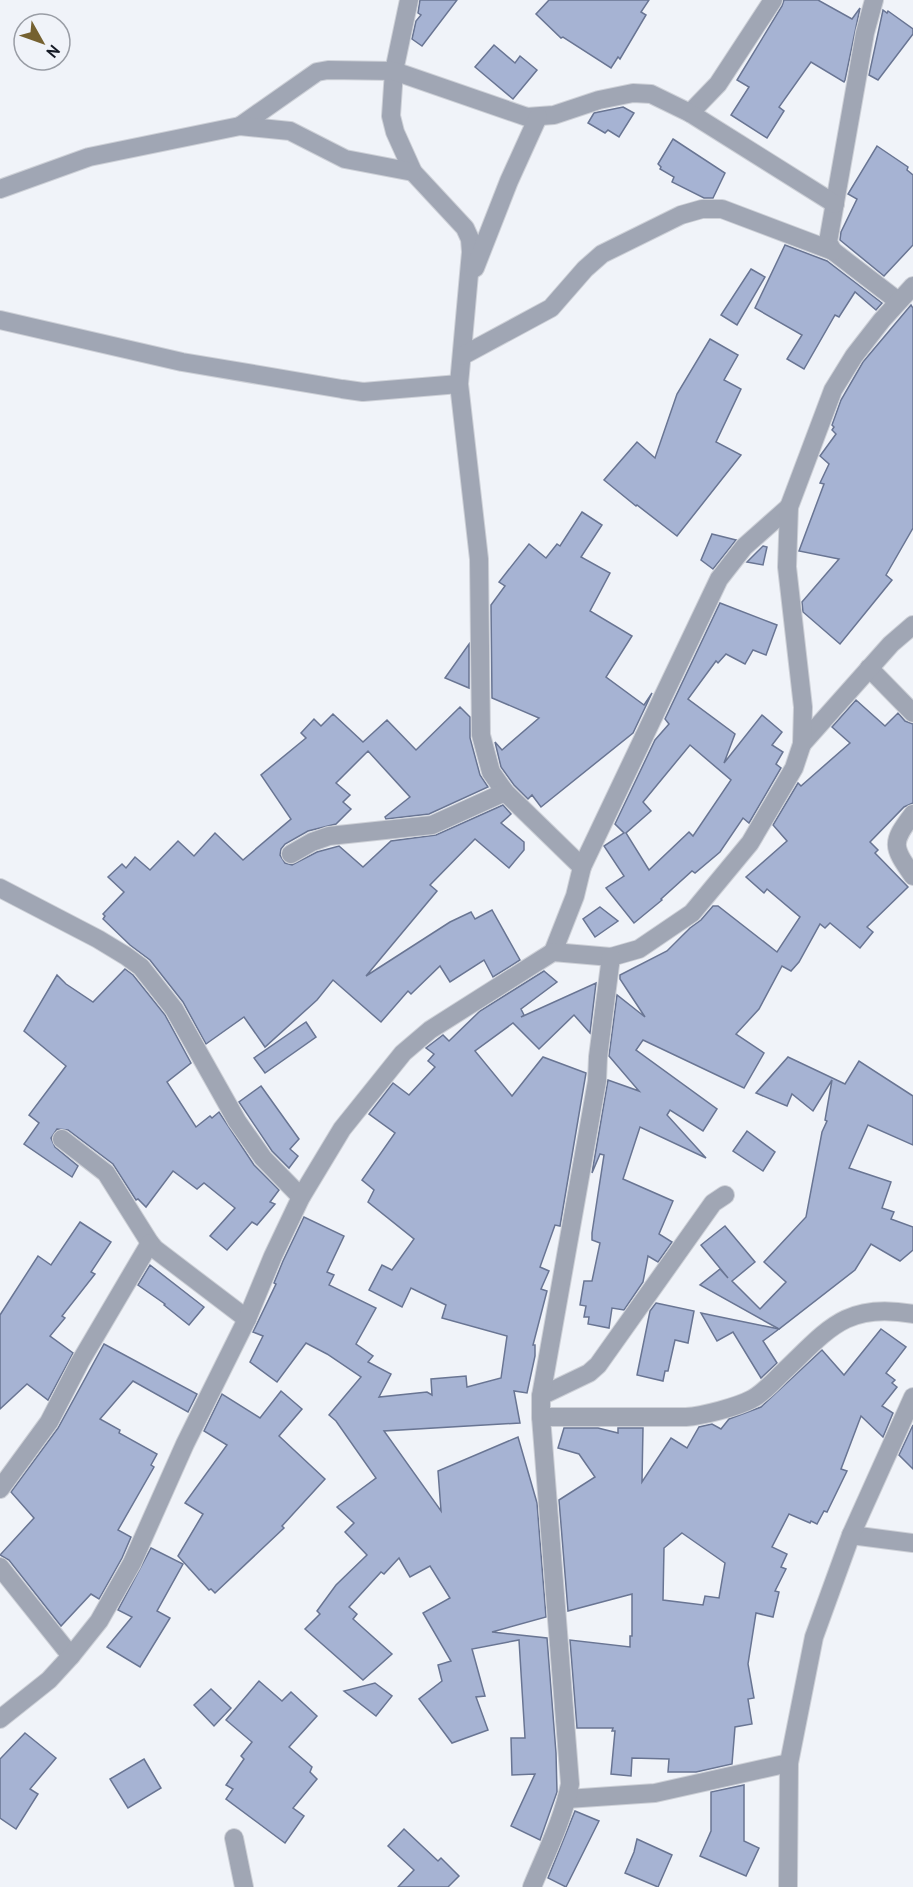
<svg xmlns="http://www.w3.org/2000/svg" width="913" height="1887" viewBox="0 0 913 1887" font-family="'PT Sans',sans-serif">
	<rect width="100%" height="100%" fill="#f0f3f9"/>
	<g fill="#a6b3d3" stroke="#697593" stroke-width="1.5" fill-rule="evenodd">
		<polygon points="420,0 457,0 422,46 412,39 416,21 421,15 418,13"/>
		<polygon points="549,0 649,0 641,12 646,15 620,59 618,57 611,68 563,37 561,38 536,14"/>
		<polygon points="784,0 818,0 852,19 860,8 845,80 844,82 811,62 779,107 784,111 767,138 731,115 749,87 737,80 782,6"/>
		<polygon points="883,10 887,13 888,11 913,29 913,34 878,80 869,75"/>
		<polygon points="494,45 515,63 520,56 537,70 513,99 475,67"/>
		<polygon points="623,107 634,113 619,137 608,130 605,133 588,123 594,113"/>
		<polygon points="673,139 725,173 713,198 704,198 672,182 674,177 660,169 661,167 658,164"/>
		<polygon points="877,146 908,167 907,170 913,175 913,245 884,276 840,240 841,232 857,199 848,194"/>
		<polygon points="785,245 827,261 882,303 876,310 855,292 839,317 835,315 804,369 787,359 802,335 755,308"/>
		<polygon points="751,269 765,277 737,325 721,315"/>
		<polygon points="911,305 913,308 913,528 886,575 892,580 840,644 803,612 802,602 839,559 799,551 824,484 820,483 829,464 820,456 836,434 832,430 834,427 832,425 841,400 863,362"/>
		<polygon points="710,339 738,355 724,380 741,389 716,442 741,455 677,536 637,505 636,506 604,480 637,442 655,458 677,394"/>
		<polygon points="582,512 602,525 581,557 610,573 590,611 632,636 606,677 644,705 652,693 633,733 541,807 532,795 528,799 514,785 501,767 495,742 502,750 539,718 492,698 491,605 505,586 499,582 529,544 546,558 557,544 560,546"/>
		<polygon points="712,534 736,540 713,569 701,560"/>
		<polygon points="763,546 767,547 763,565 747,562"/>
		<path d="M720,603L777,625L766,655L753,650L745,664L726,654L718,663L716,661L688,699L735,734L724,763L762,715L782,732L772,745L783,752L776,764L781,768L749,823L743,818L720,852L695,873L692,871L661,899L662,900L634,923L606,888L624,876L604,846L624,833L615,824L655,740L669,724L665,719ZM690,745L731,780L693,836L689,832L649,870L626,833L651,811L643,802Z"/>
		<polygon points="469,644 469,688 445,678"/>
		<polygon points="856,700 885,726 898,713 905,721 913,724 913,803 904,807 870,842 878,850 875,853 908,887 867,927 873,932 860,948 830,923 825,928 820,924 799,962 791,971 782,966 759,1009 736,1034 764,1053 744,1088 643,1040 636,1050 717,1109 703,1131 670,1110 667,1115 706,1158 640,1127 623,1179 673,1201 659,1234 672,1242 658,1262 648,1256 643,1282 624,1310 612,1308 609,1328 588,1324 589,1317 584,1317 586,1306 580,1305 584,1281 592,1281 600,1243 592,1240 592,1233 604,1155 600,1154 592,1173 608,1080 639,1091 609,1056 617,995 645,1017 620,979 620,975 667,951 690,928 701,920 713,906 718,906 777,952 800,917 767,889 764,893 746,877 787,841 773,825 798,783 801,786 850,743 832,727"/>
		<polygon points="460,707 470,717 470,738 480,775 488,787 429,814 386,819 385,817 410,797 368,751 336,783 350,795 343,802 351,809 336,824 308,831 285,844 281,849 280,855 285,863 292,865 317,852 339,846 363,867 391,841 436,835 503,805 511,814 501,823 524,842 524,850 509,868 475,839 430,885 437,891 366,976 450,922 471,912 475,919 492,910 520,960 493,977 484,960 450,982 440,966 411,994 408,991 381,1022 333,980 317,1000 265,1047 244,1017 206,1044 183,1002 150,960 130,945 103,919 105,916 103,914 124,892 108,877 122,864 126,868 135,857 150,870 178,841 194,856 215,833 243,860 291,819 261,775 306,738 301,733 314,719 321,726 333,714 363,742 387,720 416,750"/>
		<polygon points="600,907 618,921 595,937 583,919"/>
		<polygon points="125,969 133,975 165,1015 191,1063 167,1082 196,1127 210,1116 212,1118 219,1112 254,1165 279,1190 270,1202 275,1204 257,1225 252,1222 227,1250 210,1236 235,1208 204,1183 197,1189 173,1171 146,1207 138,1199 136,1200 113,1164 68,1130 57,1129 51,1138 55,1147 78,1166 72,1177 24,1144 39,1123 29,1115 66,1066 24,1031 57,975 66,984 93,1002"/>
		<polygon points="544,971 557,982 521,1009 524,1015 521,1017 596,983 590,1033 574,1015 539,1049 513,1023 475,1051 512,1096 543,1057 586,1073 560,1226 555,1225 540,1267 549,1271 541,1289 547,1291 533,1345 535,1345 535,1356 527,1393 514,1391 520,1423 384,1431 441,1511 438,1471 518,1437 537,1503 546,1617 492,1632 547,1638 556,1753 557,1792 540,1840 511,1826 535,1774 512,1775 511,1738 525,1738 519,1640 472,1649 485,1696 476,1697 488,1730 452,1743 419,1699 442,1681 438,1665 451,1661 423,1613 450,1598 430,1566 410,1577 399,1558 384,1574 381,1572 349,1607 357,1614 353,1619 392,1654 363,1680 305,1629 320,1614 317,1611 336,1585 367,1555 345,1532 354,1523 337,1507 376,1478 336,1421 329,1415 361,1377 327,1354 306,1343 277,1382 250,1362 263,1336 253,1332 276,1284 274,1283 283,1261 304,1217 344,1236 327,1272 334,1275 329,1285 376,1308 356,1344 373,1356 368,1362 391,1374 379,1397 427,1392 432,1395 431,1379 466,1376 467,1387 501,1378 507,1336 442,1318 446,1305 411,1288 402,1307 369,1290 382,1265 392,1270 414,1239 368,1202 374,1190 362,1180 395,1133 369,1114 393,1083 409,1095 435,1067 428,1061 434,1054 426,1048 443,1035 449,1041 480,1011"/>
		<polygon points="306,1022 316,1037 265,1073 254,1058"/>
		<polygon points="788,1057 845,1084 859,1061 913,1096 913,1145 868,1125 849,1168 891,1182 882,1208 894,1212 891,1219 913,1227 913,1250 900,1261 871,1244 855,1270 779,1329 700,1285 720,1269 728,1278 701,1245 725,1226 755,1262 732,1281 760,1309 786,1282 764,1262 806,1217 822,1132 827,1121 825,1120 832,1080 813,1111 792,1094 787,1106 756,1093"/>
		<polygon points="261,1086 299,1139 290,1149 298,1156 289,1168 272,1151 239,1102"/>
		<polygon points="747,1131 775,1152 763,1171 733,1151"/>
		<polygon points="80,1222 111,1242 91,1272 95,1274 62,1316 65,1318 50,1336 73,1353 48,1400 27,1384 0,1409 0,1315 38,1256 51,1265"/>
		<polygon points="150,1265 204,1307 189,1325 164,1305 165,1304 138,1285"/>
		<polygon points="656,1303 694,1311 688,1343 675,1340 668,1371 665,1371 663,1381 637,1375 650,1311"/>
		<polygon points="701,1313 779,1329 763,1341 777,1363 761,1378 733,1332 717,1341"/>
		<path d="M881,1329L906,1347L886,1373L895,1380L892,1383L897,1387L882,1406L893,1413L883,1437L861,1416L841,1469L847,1471L827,1512L824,1511L817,1524L811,1521L810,1523L789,1514L772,1547L787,1554L781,1567L786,1569L775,1591L779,1592L773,1617L756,1613L748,1664L754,1698L748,1699L752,1724L735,1727L732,1764L696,1772H668L669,1759L632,1758L631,1776L611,1774L615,1731H612L613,1728H577L570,1640L630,1647V1636H632V1594L568,1611L559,1500L595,1477L579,1454L558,1448L564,1428H598L618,1433V1428H643L642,1482L671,1438L687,1448L699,1427L712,1424L721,1429L729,1419L761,1407L822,1350L844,1375ZM682,1533L725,1563L719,1598L705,1596L703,1605L663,1600L664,1548Z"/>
		<polygon points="104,1344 197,1394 188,1412 133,1381 100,1419 120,1430 119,1433 157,1454 151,1465 154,1467 118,1530 131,1537 122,1558 99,1599 91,1594 61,1626 9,1560 0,1555 34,1518 11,1492 58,1428"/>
		<polygon points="281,1391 302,1409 279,1436 325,1479 282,1526 284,1528 215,1593 211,1589 209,1590 178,1556 203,1514 185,1503 227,1445 204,1431 222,1394 260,1418"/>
		<polygon points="913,1425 913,1469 899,1455"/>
		<polygon points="151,1548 183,1564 157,1611 170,1618 140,1667 107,1647 132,1617 118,1610"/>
		<polygon points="259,1681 282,1701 291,1692 317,1716 289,1747 312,1767 310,1772 317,1779 293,1808 304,1816 285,1843 226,1799 233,1789 226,1785 244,1759 241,1756 252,1742 226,1720"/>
		<polygon points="375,1683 392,1696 376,1716 344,1691"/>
		<polygon points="211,1689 231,1708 214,1726 194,1705"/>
		<polygon points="25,1733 56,1758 30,1789 38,1794 16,1829 0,1818 0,1759"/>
		<polygon points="144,1759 161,1788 128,1808 110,1779"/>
		<polygon points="744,1785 744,1841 759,1848 746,1876 700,1856 711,1831 711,1792"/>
		<polygon points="575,1811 599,1821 566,1887 548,1878"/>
		<polygon points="404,1829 438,1861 441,1858 459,1876 448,1887 398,1887 414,1870 388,1846"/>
		<polygon points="637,1839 672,1855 658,1887 625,1873 634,1852"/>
	</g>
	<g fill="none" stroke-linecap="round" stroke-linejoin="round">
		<defs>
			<g id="minor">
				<polyline points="409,0 394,71 391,116 395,132 413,172 465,228 470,239 471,252 459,384 479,559 481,735 491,772 505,792 582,867"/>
				<polyline points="874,0 865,33 828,242 833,251 898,301"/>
				<polyline points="690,113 718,84 773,0"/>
				<polyline points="240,126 317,72 328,70 394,71 527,117 554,115 599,100 633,93 651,94 690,113 835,204"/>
				<polyline points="0,189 89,157 240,126 290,131 345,159 413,172"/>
				<polyline points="475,268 509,181 538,117"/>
				<polyline points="0,320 182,362 342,389 363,392 459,384"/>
				<polyline points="462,356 551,308 585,269 602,254 681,215 702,209 722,209 833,251"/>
				<polyline points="869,668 913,713"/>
				<polyline points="802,744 891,644 913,625"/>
				<path d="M913,814C891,843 892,846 913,876"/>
				<polyline points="291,854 312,842 329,836 432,825 505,792"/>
				<polyline points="0,888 98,939 126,956 141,967 174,1009 237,1121 263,1158 301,1197"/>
				<polyline points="553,952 575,896 582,867 719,579 744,547 789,507"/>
				<polyline points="62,1139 106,1173 150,1243 155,1249 247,1319"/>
				<polyline points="541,1396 589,1373 598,1365 713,1203 725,1195"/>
				<path d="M541,1417H686C702,1416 737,1407 752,1399C762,1394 772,1383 780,1375C826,1332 844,1301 913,1314"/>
				<polyline points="0,1489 49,1422 80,1362 150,1243"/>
				<polyline points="851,1535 913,1543"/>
				<polyline points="0,1567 71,1656"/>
				<polyline points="0,1719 49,1680 71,1656 99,1621 132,1563 185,1444 247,1319 273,1256 301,1197 342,1129 403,1053 430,1030 553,952 611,957 639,949 692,913 750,843 794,768 802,744 803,707 787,567 789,507 833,390 854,356 882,320 913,286"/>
				<polyline points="567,1799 655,1793 789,1763"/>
				<polyline points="234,1838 244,1887"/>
				<path d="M532,1887C546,1853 563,1820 570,1784L541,1417V1396L597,1081L598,1057L611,957"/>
				<polyline points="788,1887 789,1763 814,1637 851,1535 913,1397"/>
			</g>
		</defs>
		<use href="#minor" stroke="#cdd0d7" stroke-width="20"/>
		<use href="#minor" stroke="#a0a6b4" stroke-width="18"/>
	</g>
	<g transform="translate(42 42) rotate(130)"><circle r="28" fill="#f0f3f9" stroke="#999da5" stroke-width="1.5"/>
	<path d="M0-4.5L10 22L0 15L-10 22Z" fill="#756130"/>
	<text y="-9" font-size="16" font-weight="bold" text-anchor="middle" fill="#161b26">N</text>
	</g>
</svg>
